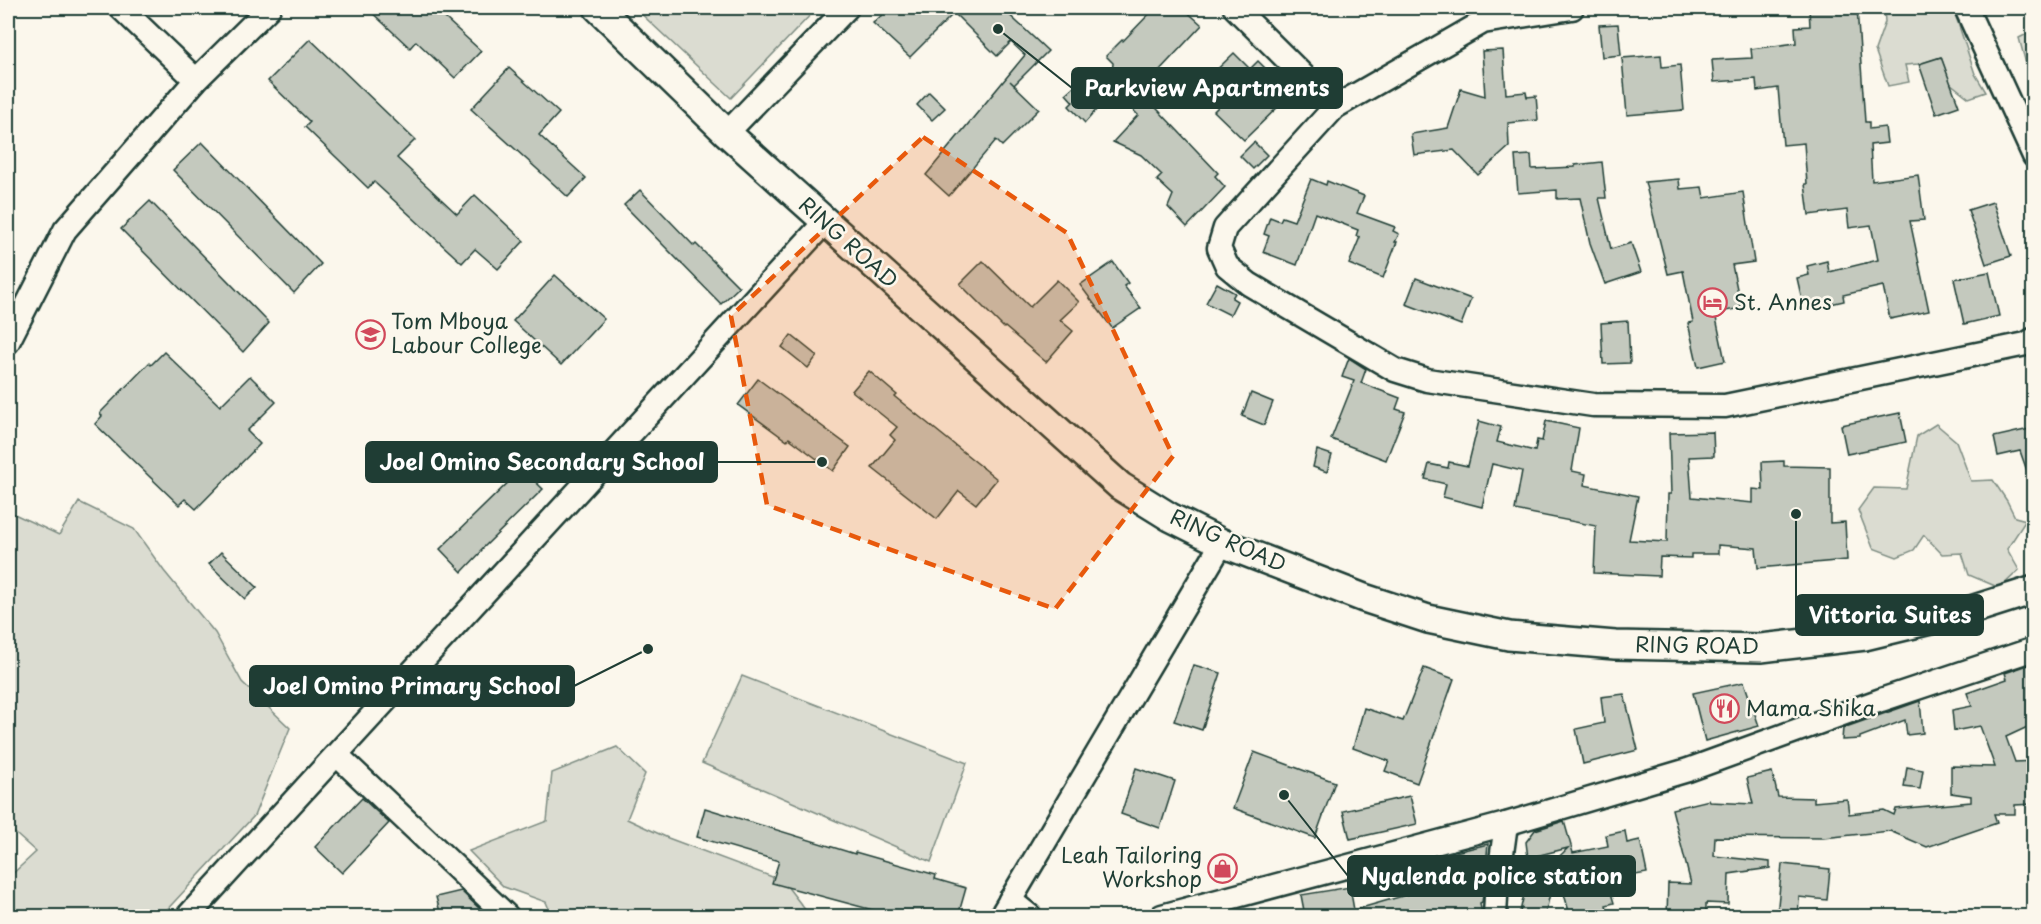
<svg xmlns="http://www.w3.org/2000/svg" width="2041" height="924" viewBox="0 0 2041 924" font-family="'Playpen Sans',sans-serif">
	<rect width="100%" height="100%" fill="#fbf7ec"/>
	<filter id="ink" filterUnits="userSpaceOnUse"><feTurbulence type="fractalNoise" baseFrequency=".0167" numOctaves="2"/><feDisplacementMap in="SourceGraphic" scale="12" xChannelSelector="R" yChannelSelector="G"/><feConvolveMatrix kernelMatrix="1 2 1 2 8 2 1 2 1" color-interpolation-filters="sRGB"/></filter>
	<g filter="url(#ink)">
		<g fill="#dbdcd1" stroke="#7d8c82" stroke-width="1.5">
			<polygon points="635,8 817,8 731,98"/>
			<polygon points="1884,8 1953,8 1975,74 1986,92 1969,98 1950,83 1941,57 1919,64 1905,65 1909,82 1888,86 1875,50 1885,22"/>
			<polygon points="2033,31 2033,103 2032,86 2019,38"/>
			<polygon points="1936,424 1956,441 1971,481 1993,480 2007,501 2015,517 2026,520 2007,549 2019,570 2000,588 1969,575 1962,553 1942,554 1924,535 1914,550 1897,557 1873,548 1858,510 1874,488 1906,489 1917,436"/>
			<polygon points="79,502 134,529 164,571 215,633 242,682 290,728 254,816 161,916 8,916 8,878 36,852 8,827 8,511 59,535"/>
			<polygon points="742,676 967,763 931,862 702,763"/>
			<polygon points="617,747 645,774 627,819 668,838 783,881 810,916 552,916 546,902 504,887 469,851 547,821 552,773"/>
		</g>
		<g fill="#c4c9be" stroke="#1f3d34" stroke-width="1.5">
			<polygon points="367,8 434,8 481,51 455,78 416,41 410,48"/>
			<polygon points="890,8 1002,8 1048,51 1014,85 1010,81 1039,109 1002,146 996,140 949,196 926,175 1025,55 1011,42 997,56 954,13 910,57 873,23"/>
			<polygon points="1155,8 1183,8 1202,25 1140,91 1218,173 1215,176 1225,187 1187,227 1168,207 1173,195 1157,180 1162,175 1141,155 1113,142 1138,115 1111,88 1113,63 1106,56 1122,40 1123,41"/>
			<polygon points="1809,8 1857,8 1865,122 1869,122 1869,129 1885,127 1887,143 1870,145 1872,181 1918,175 1924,220 1910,221 1929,311 1890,319 1883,286 1843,295 1844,301 1817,307 1815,301 1803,304 1797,278 1809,275 1807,266 1827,261 1829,272 1878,260 1871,225 1849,228 1847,210 1809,215 1805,184 1807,184 1804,143 1783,145 1778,88 1757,91 1756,79 1714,82 1712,60 1752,58 1751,49 1796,43 1795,27 1810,26"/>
			<polygon points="1618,24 1621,55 1602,57 1599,25"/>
			<polygon points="310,39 415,140 397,158 457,214 475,195 524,241 498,269 475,249 462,263 374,182 368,188 305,127 310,122 268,81"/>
			<polygon points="1503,50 1506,94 1526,92 1527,97 1536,96 1538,120 1508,123 1509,147 1478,175 1454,150 1414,155 1411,134 1448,128 1461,89 1485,96 1482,51"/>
			<polygon points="1234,53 1250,69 1258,61 1275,78 1266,87 1282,103 1244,140 1214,111 1220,105 1200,86"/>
			<polygon points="1661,55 1662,67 1680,65 1684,110 1627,115 1622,58"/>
			<polygon points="1941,57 1959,106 1936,114 1919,64"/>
			<polygon points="509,68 559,113 539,135 586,178 568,197 471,109"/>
			<polygon points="1082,80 1103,102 1085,123 1069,106 1073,102 1066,94"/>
			<polygon points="929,92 945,108 932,120 917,105"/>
			<polygon points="202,142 321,264 294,293 173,170"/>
			<polygon points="1254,142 1267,155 1253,169 1240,156"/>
			<polygon points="1531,155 1532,169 1575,167 1575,165 1602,162 1606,198 1599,198 1611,249 1631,243 1641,272 1605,284 1590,243 1580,198 1557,199 1557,190 1518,193 1515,156"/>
			<polygon points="1311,179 1326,185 1327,181 1364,196 1357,213 1395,227 1393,231 1399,234 1395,242 1397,242 1383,278 1349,264 1360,237 1356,236 1358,230 1315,213 1297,265 1263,252 1269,236 1264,234 1270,217 1280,221 1282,217 1294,221"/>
			<polygon points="1679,179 1680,189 1702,187 1704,198 1743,192 1754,262 1732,265 1741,308 1715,313 1725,361 1698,367 1688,323 1693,322 1683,271 1668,274 1645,182"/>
			<polygon points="640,190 694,246 696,244 739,287 721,304 624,205"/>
			<polygon points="150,201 269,323 243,352 121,229"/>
			<polygon points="1993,202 2011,256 1986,264 1968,210"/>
			<polygon points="983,261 1030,307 1057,280 1079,302 1060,320 1073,331 1046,362 1005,327 1004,328 960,284"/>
			<polygon points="1113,262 1128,283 1124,286 1141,308 1112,328 1080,285"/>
			<polygon points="1989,272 1999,316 1964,324 1954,279"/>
			<polygon points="555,275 604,319 561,365 513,321"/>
			<polygon points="1416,278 1471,299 1461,325 1406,304"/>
			<polygon points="1217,283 1235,293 1232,298 1237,301 1230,315 1206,303"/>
			<polygon points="1628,321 1630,363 1603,364 1601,323"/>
			<polygon points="791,335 817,356 808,368 782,347"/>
			<polygon points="164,352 220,406 250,376 276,402 247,431 260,444 196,509 185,499 179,505 95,424 102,416 100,413 149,363 151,365"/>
			<polygon points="1349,358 1366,369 1361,383 1400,398 1396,409 1405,412 1386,460 1331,439 1354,381 1342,377"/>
			<polygon points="869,371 897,395 895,397 997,479 976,504 959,491 937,519 872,468 895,440 890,435 897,427 852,391"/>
			<polygon points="758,379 850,447 833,471 789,438 787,441 738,405"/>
			<polygon points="1251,393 1273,402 1264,425 1242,416"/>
			<polygon points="1900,413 1906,442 1847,454 1841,425"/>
			<polygon points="1479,421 1501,427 1497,442 1535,451 1537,440 1542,441 1546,421 1579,428 1572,471 1586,474 1584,485 1638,496 1629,540 1667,542 1668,494 1671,494 1669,433 1713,432 1714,456 1689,457 1692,497 1753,503 1753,489 1763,490 1762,462 1784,461 1784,466 1830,467 1830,523 1845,522 1847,560 1758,568 1756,548 1718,545 1718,554 1691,554 1691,558 1660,557 1659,576 1594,573 1596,526 1515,510 1522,471 1492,464 1482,507 1443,497 1446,484 1425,479 1429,464 1448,468 1449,462 1468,466"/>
			<polygon points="2034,428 2034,482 2031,482 2020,451 1998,456 1994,437"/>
			<polygon points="1317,450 1332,455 1327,472 1313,467"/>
			<polygon points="522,469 543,489 481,550 482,551 462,572 440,549"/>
			<polygon points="221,552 257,587 245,599 209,564"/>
			<polygon points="2031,664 2034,672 2034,724 2006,737 2015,762 2034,761 2034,804 2015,805 2015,814 1994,814 1997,823 1927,847 1890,831 1823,838 1715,837 1714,856 1770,862 1770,868 1729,874 1728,904 1706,903 1706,916 1667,916 1668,883 1691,884 1672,809 1709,800 1710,802 1753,804 1747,778 1772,772 1778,797 1814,798 1814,802 1847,799 1849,814 1884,810 1894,815 1896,809 1971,802 1971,796 1951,793 1951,766 1995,767 1980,726 1954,731 1952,710 1972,706 1967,693 2007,679 2005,673"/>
			<polygon points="1194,665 1221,673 1202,730 1174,721"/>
			<polygon points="1424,668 1454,679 1417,783 1385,771 1389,761 1353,748 1364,708 1403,721"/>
			<polygon points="1744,682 1759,726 1705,741 1693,693"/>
			<polygon points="1624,694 1638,750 1583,764 1576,729 1604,723 1601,697"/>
			<polygon points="1920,701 1923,733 1907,735 1905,720 1860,737 1860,739 1842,740 1843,728"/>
			<polygon points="1254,752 1335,782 1315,838 1233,808"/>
			<polygon points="1907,767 1923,770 1920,789 1904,787"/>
			<polygon points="1136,768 1175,781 1160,828 1121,814"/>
			<polygon points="1410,796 1417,824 1350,839 1343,811"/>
			<polygon points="362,798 389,823 342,873 315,847"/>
			<polygon points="705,808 855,854 855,852 936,875 935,879 966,888 958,916 895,916 772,883 779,861 697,837"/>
			<polygon points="1564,821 1573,853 1608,846 1606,835 1625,831 1627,843 1640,840 1647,873 1607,880 1614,903 1606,905 1609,916 1588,916 1586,911 1570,915 1556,866 1545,916 1519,916 1525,890 1568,848 1528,858 1526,842 1535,830"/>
			<polygon points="1488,844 1485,875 1482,875 1484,888 1482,902 1480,903 1482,916 1305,916 1301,895 1350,887 1354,910 1427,889 1424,860"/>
			<polygon points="1782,864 1830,869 1827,900 1799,897 1798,916 1777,916"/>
			<polygon points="461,891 485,914 486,916 441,916 436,897"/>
		</g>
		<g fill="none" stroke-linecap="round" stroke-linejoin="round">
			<defs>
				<g id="minor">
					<polyline points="121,8 196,80"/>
					<polyline points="1235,8 1335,107"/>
					<polyline points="1572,8 1483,22 1335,107 1225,228 1219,248 1227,266 1249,284 1395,370 1427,380 1593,405 1725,406 2026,344 2034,339"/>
					<polyline points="1966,8 2034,156"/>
					<polyline points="727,133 847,8"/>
					<polyline points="8,342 65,230 196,80 269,8"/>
					<polyline points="337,755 507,916"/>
					<polyline points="1010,900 1030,916"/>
					<polyline points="188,916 825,222"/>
					<polyline points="1001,916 1222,543"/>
					<polyline points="1162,916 1506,824 1688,770 1881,700 2034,649"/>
					<polyline points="1495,916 1496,897 1506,824"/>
				</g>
				<polyline id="major" points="598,8 727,133 1120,486 1170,517 1222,543 1364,598 1428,619 1509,636 1615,645 1761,648 1865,636 1968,611 2034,590"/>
			</defs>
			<use href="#minor" stroke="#1f3d34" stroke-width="27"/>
			<use href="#major" stroke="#1f3d34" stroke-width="32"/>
			<use href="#minor" stroke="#fbf7ec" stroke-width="22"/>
			<use href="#major" stroke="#fbf7ec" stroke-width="27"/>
		</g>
	</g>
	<path fill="#e8590c" fill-opacity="0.2" stroke="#e8590c" stroke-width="4.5" stroke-dasharray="12 8" stroke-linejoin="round" d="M923,137L1067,233L1173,456L1055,609L767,505L731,316Z"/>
	<defs>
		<symbol id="hotel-ring" viewBox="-11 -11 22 22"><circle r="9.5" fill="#fbf7ec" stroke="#d1495b" stroke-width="1.5"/><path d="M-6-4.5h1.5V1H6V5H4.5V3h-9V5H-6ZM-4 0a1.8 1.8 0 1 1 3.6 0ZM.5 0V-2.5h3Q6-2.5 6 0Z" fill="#d1495b"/></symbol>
		<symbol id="school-ring" viewBox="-11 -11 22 22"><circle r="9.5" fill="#fbf7ec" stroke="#d1495b" stroke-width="1.5"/><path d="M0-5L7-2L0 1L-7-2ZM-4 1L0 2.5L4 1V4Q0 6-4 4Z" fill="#d1495b"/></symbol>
		<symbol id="restaurant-ring" viewBox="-11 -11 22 22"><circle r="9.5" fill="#fbf7ec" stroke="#d1495b" stroke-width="1.5"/><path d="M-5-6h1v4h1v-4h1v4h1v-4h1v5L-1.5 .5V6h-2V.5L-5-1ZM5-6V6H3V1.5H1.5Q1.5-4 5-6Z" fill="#d1495b"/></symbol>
		<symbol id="shop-ring" viewBox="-11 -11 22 22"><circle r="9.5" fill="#fbf7ec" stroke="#d1495b" stroke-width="1.5"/><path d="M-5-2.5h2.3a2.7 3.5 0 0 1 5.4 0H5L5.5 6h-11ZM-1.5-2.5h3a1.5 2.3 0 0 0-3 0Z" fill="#d1495b"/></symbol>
	</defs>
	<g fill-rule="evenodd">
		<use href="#hotel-ring" x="1696" y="286" width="33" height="33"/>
		<use href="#school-ring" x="354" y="318" width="33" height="33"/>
		<use href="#restaurant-ring" x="1708" y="692" width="33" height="33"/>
		<use href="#shop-ring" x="1206" y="852" width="33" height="33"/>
	</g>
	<g text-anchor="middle" stroke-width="5" stroke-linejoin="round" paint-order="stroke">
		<g font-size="21" fill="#1f3d34" stroke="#fbf7ec">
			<text transform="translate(848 243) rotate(42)" y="7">RING ROAD</text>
			<text transform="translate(1228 541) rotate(24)" y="7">RING ROAD</text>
			<text transform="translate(1697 646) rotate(1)" y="7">RING ROAD</text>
		</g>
		<g font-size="21" fill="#1f3d34" stroke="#fbf7ec" text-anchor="start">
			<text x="1734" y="310">St. Annes</text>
			<text x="391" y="329">Tom Mboya<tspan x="391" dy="24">Labour College</tspan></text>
			<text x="1746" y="716">Mama Shika</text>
			<text x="1202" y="863" text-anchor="end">Leah Tailoring<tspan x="1202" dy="24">Workshop</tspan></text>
		</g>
	</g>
	<path fill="none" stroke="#1f3d34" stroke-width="2" d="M998 29L1072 88M822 462L717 462M1796 514L1796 615M648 649L574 686M1284 795L1348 876"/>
	<g fill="#1f3d34" stroke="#fbf7ec" stroke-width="2">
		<circle cx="998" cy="29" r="6"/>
		<circle cx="822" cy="462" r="6"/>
		<circle cx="1796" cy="514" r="6"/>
		<circle cx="648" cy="649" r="6"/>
		<circle cx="1284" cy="795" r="6"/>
	</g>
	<g fill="#1f3d34" stroke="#1f3d34" stroke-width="2">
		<rect x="1072" y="68" width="270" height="40" rx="6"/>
		<rect x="366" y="442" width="351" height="40" rx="6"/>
		<rect x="1796" y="595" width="187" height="40" rx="6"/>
		<rect x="250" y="666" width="324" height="40" rx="6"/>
		<rect x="1348" y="856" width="287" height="40" rx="6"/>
	</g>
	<g font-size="22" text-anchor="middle" font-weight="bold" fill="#fff">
		<text x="1207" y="96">Parkview Apartments</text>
		<text x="542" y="470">Joel Omino Secondary School</text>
		<text x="1890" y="623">Vittoria Suites</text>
		<text x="412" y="694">Joel Omino Primary School</text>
		<text x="1492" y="884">Nyalenda police station</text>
	</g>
	<rect width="2041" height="924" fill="none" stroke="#fbf7ec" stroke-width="30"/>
	<rect x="15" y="15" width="2011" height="894" fill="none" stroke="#1f3d34" stroke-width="2" filter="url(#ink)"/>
</svg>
